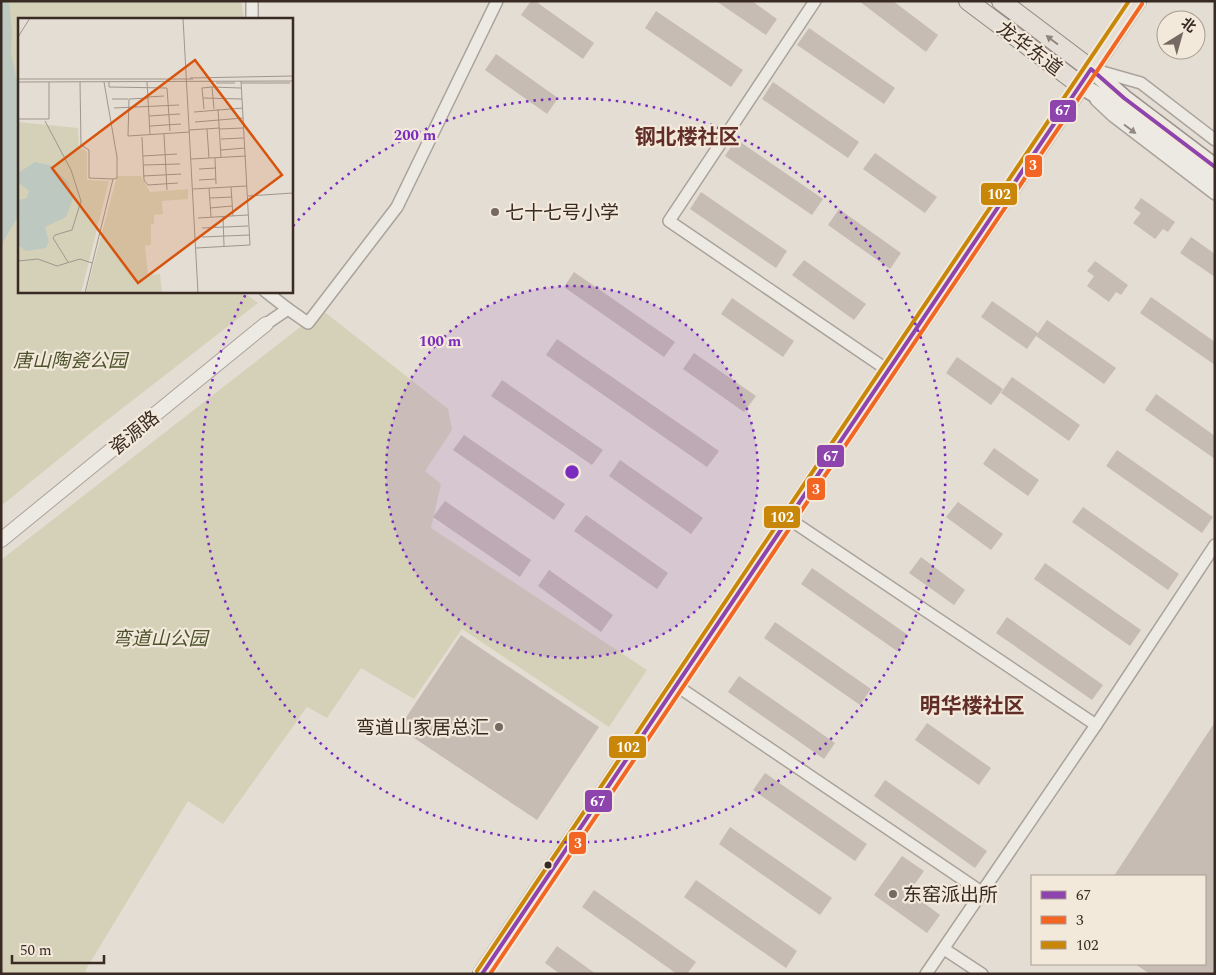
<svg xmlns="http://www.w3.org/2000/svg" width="1216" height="975" viewBox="0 0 1216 975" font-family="Spectral,'Noto Sans SC',serif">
	<rect width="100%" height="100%" fill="#e4ddd3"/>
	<g fill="#d5d1b8">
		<polygon points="1,1 241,1 244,19 19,19 19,291 242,291 258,303 97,428 1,506"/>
		<polygon points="322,310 448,409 452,430 425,471 441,484 431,528 647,670 609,727 462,629 414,699 361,668 327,718 307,707 223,824 188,801 85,971 88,974 1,974 1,560"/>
	</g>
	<polygon fill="#bdc9c0" points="1,1 9,1 12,32 11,53 19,90 19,215 1,245"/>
	<g fill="#c7bcb4">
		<polygon points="531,1 535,1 594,43 583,59 521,15"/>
		<polygon points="716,1 752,1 777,19 766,35"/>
		<polygon points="859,1 893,1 938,35 926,52"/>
		<polygon points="656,11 743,70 731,87 645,28"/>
		<polygon points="809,28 895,88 884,104 797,45"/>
		<polygon points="496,54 558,98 547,114 485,70"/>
		<polygon points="773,82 859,142 848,158 762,99"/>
		<polygon points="736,139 823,199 812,215 725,156"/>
		<polygon points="875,153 937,197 925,213 863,169"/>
		<polygon points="701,192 787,251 776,268 690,209"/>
		<polygon points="1141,198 1175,222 1168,232 1163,229 1155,239 1133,223 1141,213 1134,208"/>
		<polygon points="839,209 901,253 890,269 828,225"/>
		<polygon points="1191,237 1215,254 1215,277 1180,253"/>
		<polygon points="804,260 866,304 854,320 792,275"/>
		<polygon points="1095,261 1128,285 1121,295 1116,292 1109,302 1087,286 1094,276 1087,271"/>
		<polygon points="574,272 675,342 664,357 564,287"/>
		<polygon points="1151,297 1215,342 1215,365 1140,313"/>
		<polygon points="732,298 794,341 783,357 721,314"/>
		<polygon points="992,301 1038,333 1027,349 981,317"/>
		<polygon points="1047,320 1116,368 1104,384 1036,336"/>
		<polygon points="557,339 719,451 707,467 546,355"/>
		<polygon points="694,353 756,396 744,412 683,369"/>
		<polygon points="957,357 1003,389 991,405 946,373"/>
		<polygon points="1012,377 1080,425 1069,441 1001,393"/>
		<polygon points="502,380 603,450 592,465 491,396"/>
		<polygon points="1156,394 1215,436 1215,459 1145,410"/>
		<polygon points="464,435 565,504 554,520 453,450"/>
		<polygon points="994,448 1039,480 1028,496 983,464"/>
		<polygon points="1117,450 1213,517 1202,533 1106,466"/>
		<polygon points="620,460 703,518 691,534 609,476"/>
		<polygon points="445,501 531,560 520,577 433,517"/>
		<polygon points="958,502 1003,534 991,550 946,517"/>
		<polygon points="1083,507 1179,574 1168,590 1072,522"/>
		<polygon points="586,515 668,573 657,589 574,531"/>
		<polygon points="921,557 965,590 954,605 909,573"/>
		<polygon points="1045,563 1141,630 1130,646 1034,579"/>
		<polygon points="812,568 908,635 897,651 801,584"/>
		<polygon points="549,570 613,615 601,632 538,586"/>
		<polygon points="1007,617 1103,685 1092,700 996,633"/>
		<polygon points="775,622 871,689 860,705 764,638"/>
		<polygon points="461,635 599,727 537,820 399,728"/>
		<polygon points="739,676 835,743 824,759 728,692"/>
		<polygon points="1215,722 1215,974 1150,974 1135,964 1205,964 1205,876 1114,876"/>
		<polygon points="927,723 991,768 979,785 915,740"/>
		<polygon points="765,773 867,844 855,861 753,790"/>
		<polygon points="885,780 987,851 975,868 874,796"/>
		<polygon points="730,827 832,898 820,915 719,844"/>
		<polygon points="902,856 924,871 909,892 940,915 927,933 874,895"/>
		<polygon points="696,880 797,951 786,968 684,897"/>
		<polygon points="594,890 696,962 687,974 677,974 582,907"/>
		<polygon points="557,946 596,974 560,974 545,963"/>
	</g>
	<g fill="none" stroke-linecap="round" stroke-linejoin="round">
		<defs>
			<g id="minor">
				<polyline points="252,1 252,19"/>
				<polyline points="815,1 669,221 889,371"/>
				<polyline points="1095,70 1141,83 1215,140"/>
				<polyline points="1096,100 1113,116 1215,194"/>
				<polyline points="265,291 288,309 266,324"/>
				<polyline points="288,309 308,323 397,207 497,1"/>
				<polyline points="789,519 1096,725"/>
				<polyline points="677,686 983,893"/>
				<polyline points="944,949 982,974"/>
				<polyline points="926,974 1096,725 1215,545"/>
			</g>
			<polyline id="tertiary" points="1,540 266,324"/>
			<g id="secondary">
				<polyline points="1091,69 1124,98 1215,167"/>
				<polyline points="1080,85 1117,107 1215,183"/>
			</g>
			<g id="primary">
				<polyline points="968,1 1080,85"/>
				<polyline points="1001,1 1091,69"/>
				<polyline points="482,974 1137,1"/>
			</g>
		</defs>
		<use href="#minor" stroke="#aaa39b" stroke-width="14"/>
		<use href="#tertiary" stroke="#aaa39b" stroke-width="16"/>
		<use href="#secondary" stroke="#99928b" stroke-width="19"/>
		<use href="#primary" stroke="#908882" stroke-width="20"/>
		<use href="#minor" stroke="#ede9e3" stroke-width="11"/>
		<use href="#tertiary" stroke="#ede9e3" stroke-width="14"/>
		<use href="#secondary" stroke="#ede9e3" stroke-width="16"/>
		<use href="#primary" stroke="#e4ded6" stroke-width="18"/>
		<defs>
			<polyline id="bus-1" points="482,974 1091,69 1124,98 1215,167"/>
			<polyline id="bus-2" points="490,974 1142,4"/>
			<polyline id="bus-3" points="477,971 1129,1"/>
		</defs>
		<use href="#bus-1" stroke="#f3e9db" stroke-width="8"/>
		<use href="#bus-2" stroke="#f3e9db" stroke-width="8"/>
		<use href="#bus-3" stroke="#f3e9db" stroke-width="8"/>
		<use href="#bus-1" stroke="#8e44ad" stroke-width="4"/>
		<use href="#bus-2" stroke="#f26522" stroke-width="4"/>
		<use href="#bus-3" stroke="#c88709" stroke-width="4"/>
	</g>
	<defs><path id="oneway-solid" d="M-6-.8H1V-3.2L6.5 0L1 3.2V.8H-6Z" transform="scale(1.25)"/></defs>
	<use fill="#8e847c" href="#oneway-solid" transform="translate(1052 40) rotate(-143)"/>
	<use fill="#938a83" href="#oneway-solid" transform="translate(1130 129) rotate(37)"/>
	<circle cx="572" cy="472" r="186" fill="#7b2cbf" fill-opacity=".12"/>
	<g fill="none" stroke="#7b2cbf" stroke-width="2.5" stroke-dasharray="2.5 5">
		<circle cx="572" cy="472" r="186"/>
		<path d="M293 226A372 372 0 1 1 247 292"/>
	</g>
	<g fill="#756961" stroke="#f3e9db" stroke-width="2">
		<circle cx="495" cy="212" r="5"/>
		<circle cx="499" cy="727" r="5"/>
		<circle cx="893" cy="894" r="5"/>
	</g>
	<circle fill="#392b23" stroke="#f3e9db" stroke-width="2" cx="548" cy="865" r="4.5"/>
	<g text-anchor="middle" stroke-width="4.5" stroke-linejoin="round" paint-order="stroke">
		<g font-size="19" fill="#392b23" stroke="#f3e9db">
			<text transform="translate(1030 48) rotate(37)" y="7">龙华东道</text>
			<text transform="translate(134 432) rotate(-39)" y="7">瓷源路</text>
		</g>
		<g font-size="19" fill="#392b23" stroke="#f3e9db" text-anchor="start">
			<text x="505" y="219">七十七号小学</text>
			<text x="489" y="734" text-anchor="end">弯道山家居总汇</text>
			<text x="903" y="901">东窑派出所</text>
		</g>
		<g font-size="19" font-style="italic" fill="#4d532c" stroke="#f3e9db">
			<text x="70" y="367">唐山陶瓷公园</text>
			<text x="160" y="645">弯道山公园</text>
		</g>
		<g font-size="21" font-weight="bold" fill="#612d27" stroke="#f3e9db">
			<text x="687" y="144">钢北楼社区</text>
			<text x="972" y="713">明华楼社区</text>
		</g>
	</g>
	<g transform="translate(18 18)">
		<rect width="275" height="275" fill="#e4ddd3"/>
		<path d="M0,104L60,110L61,128L69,134V162L91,163L63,275H0ZM99,158H123L132,174L170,171V181L144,183L145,196L136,197V206H133V227L127,228L130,257L142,256L144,275H68Z" fill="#d5d1b8"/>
		<path d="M17,144L32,147L50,164L55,181L48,199L27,209L31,223L28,230L8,233L0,227V182L9,180L11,173L0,164V155Z" fill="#bdc9c0"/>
		<path fill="none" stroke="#a0968d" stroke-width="1" d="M165,0L180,275M0,19L12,0M172,60L275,58M0,61H175M0,64L275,63M62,64L63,127L71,132V160L95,161L67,275M86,64L99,139V160L95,161M91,64V69L149,70L152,113M129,64L132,116M198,65H217M223,65H272M130,79L146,78M130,80L111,81L110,118L172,114M185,80L224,81M94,81H110M96,90L161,87M186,91L184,70L194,69M196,91L194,69L223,70M200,91L203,139M176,94L225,90M131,98L162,96M0,101H31V64M27,103L53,152L63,183L54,212L37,217L35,220L50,244M177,104L225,100M132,108L163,106M189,111L191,140M202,111L225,110M171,112L202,110M146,116L149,172M124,119L126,162L130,167L160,165M203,121L226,120M203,132L227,130M125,138L159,136M197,140L198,166M173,141L228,138M125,147L162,146M181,151L198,150M125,158L163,156M181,162L198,161M213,169L215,198M191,170L193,199M175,171L229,168M230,178L275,175M192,180L214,179M192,190L214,188M205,198L206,228M180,200L230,197M184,210L230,208M184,219L231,217M178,230L232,227L223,63M0,243L20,241L39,248L62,241L74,245"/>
		<path fill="#d6540e" fill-opacity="0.15" stroke="#d6540e" stroke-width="2.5" d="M177,42L264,157L120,265L34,150Z"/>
		<rect width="275" height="275" fill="none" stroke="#392b23" stroke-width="2.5"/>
	</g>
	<circle cx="572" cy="472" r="8" fill="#7b2cbf" stroke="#f3e9db" stroke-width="2.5"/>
	<g font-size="15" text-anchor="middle" font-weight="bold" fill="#7b2cbf" stroke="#f3e9db" stroke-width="4.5" stroke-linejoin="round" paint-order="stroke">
		<text x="415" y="140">200 m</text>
		<text x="440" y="346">100 m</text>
	</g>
	<g stroke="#f3e9db" stroke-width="2">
		<rect x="1049" y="99" width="28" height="24" rx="5" fill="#8e44ad"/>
		<rect x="1024" y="154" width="19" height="24" rx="5" fill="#f26522"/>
		<rect x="980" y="182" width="38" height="24" rx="5" fill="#c88709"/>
		<rect x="816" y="444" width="29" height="24" rx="5" fill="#8e44ad"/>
		<rect x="806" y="477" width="20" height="24" rx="5" fill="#f26522"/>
		<rect x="763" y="505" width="38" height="24" rx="5" fill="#c88709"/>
		<rect x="608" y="735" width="39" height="24" rx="5" fill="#c88709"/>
		<rect x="584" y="789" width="29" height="24" rx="5" fill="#8e44ad"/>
		<rect x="568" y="831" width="19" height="24" rx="5" fill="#f26522"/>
	</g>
	<g font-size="14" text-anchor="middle" font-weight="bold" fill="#fff">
		<text x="1063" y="115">67</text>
		<text x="1033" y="170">3</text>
		<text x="999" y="199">102</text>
		<text x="831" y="461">67</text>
		<text x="816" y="494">3</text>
		<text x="782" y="522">102</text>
		<text x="628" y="752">102</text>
		<text x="598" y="806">67</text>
		<text x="578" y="848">3</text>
	</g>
	<rect width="1216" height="975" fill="none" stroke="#392b23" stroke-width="5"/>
	<rect x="1031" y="875" width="175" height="90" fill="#f3e9db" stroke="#a99d91"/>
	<rect x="1041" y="891" width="25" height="8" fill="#8e44ad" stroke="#a99d91"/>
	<text x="1076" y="900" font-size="15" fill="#392b23">67</text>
	<rect x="1041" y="916" width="25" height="8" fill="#f26522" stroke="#a99d91"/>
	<text x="1076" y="925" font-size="15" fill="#392b23">3</text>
	<rect x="1041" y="941" width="25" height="8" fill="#c88709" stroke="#a99d91"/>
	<text x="1076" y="950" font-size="15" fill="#392b23">102</text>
	<g transform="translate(1181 35) rotate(37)"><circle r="24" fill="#f3e9db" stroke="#a99d91"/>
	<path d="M0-4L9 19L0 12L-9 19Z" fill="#756961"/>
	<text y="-8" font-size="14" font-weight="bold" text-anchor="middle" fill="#392b23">北</text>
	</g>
	<path d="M12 955v8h92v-8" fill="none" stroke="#392b23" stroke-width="2.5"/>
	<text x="20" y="955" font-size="15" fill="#392b23" stroke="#f3e9db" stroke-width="4" paint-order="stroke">50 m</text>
</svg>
